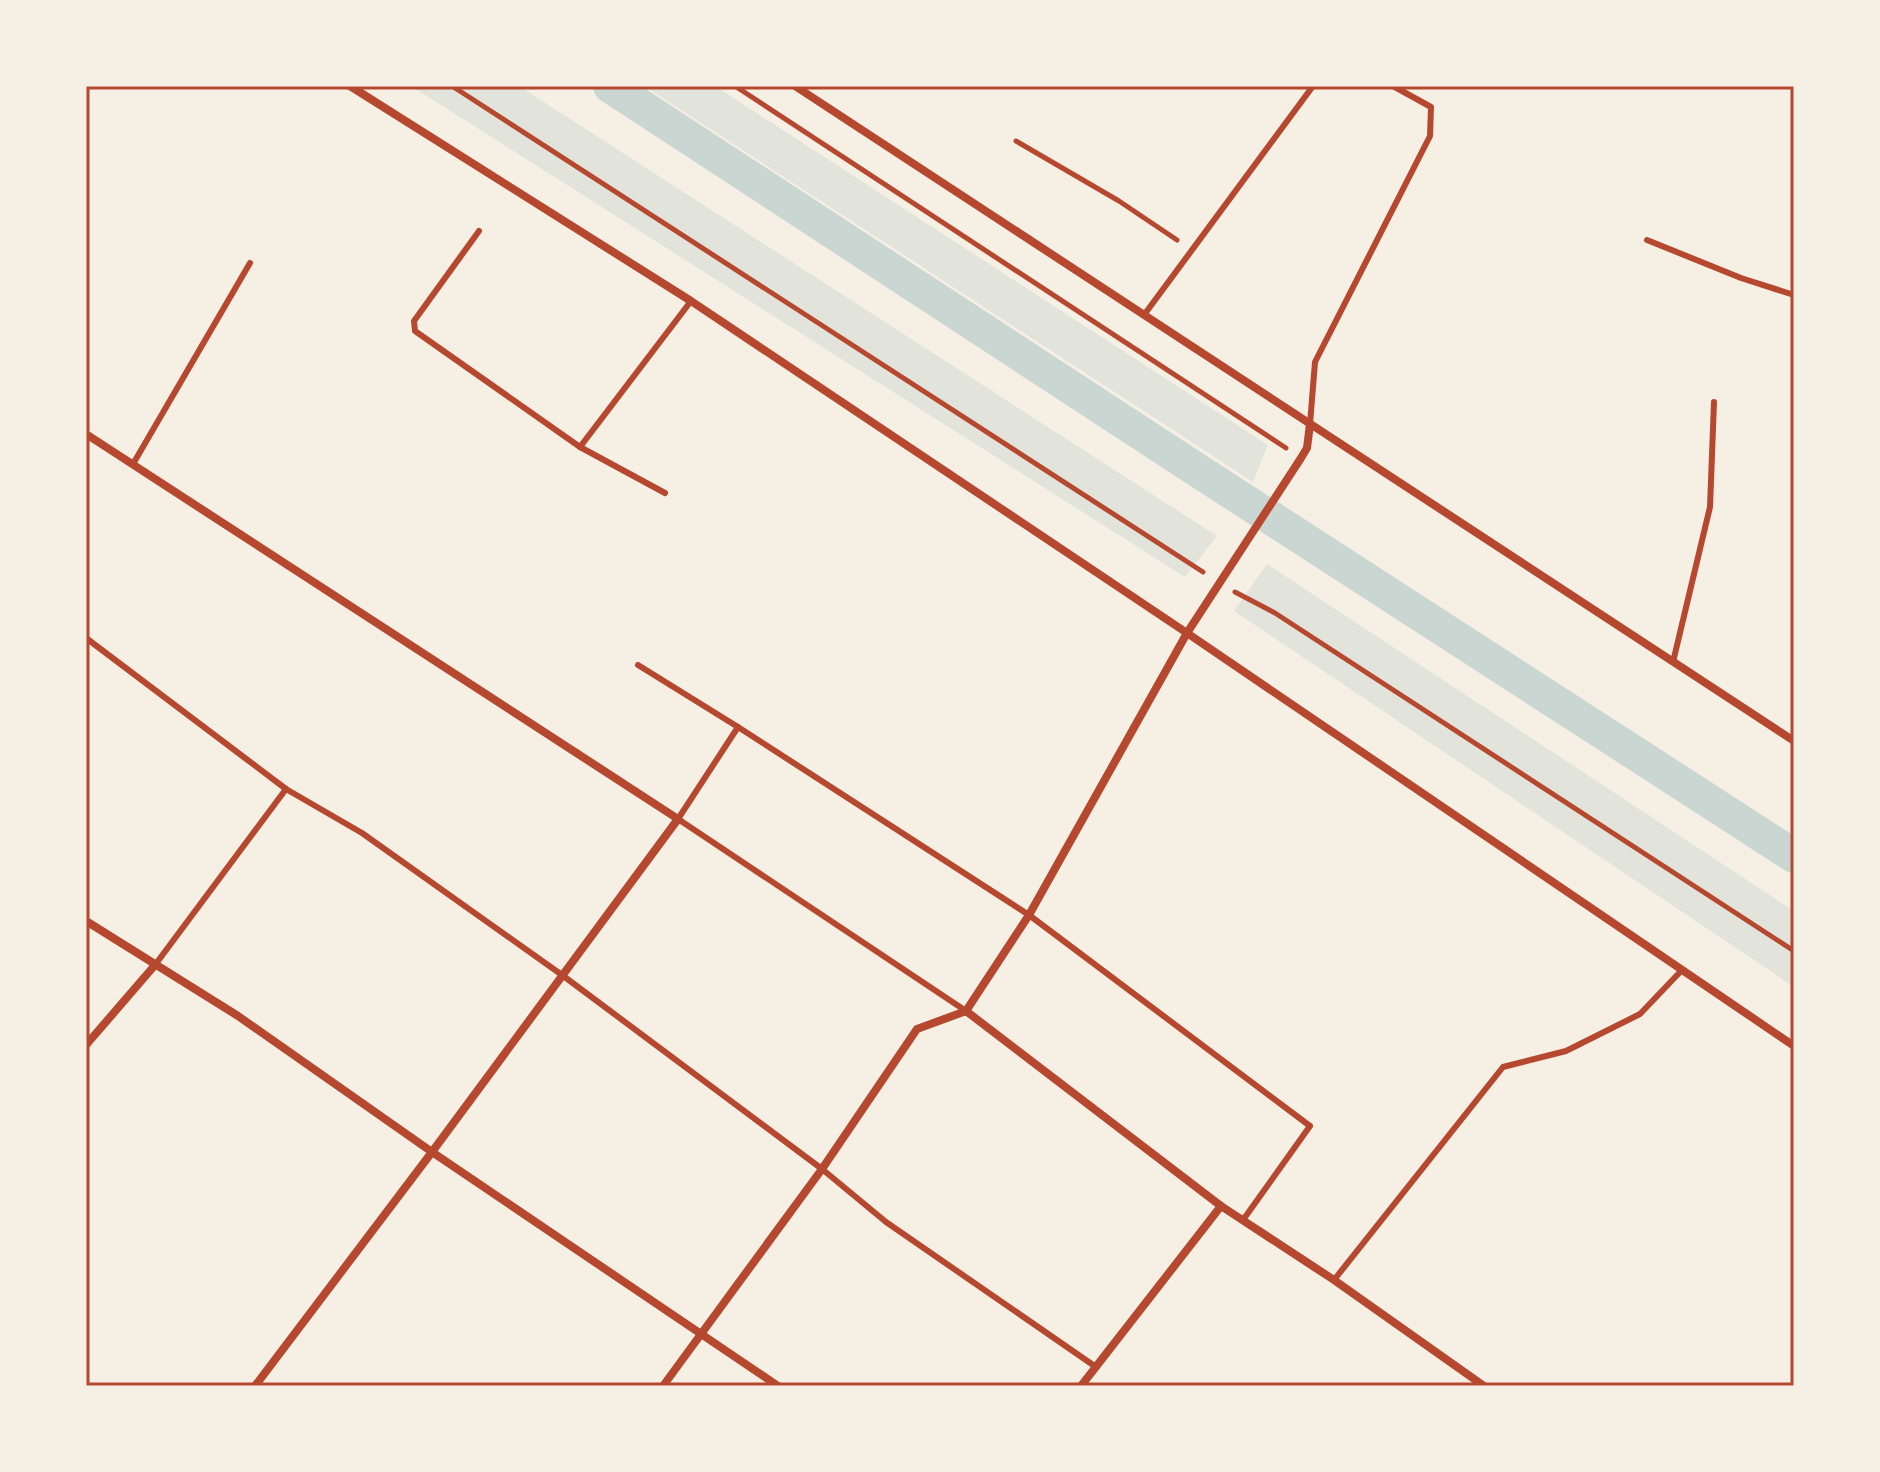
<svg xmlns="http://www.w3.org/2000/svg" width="1880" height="1472" viewBox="0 0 1880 1472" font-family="'Fira Sans',sans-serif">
	<rect width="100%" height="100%" fill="#f6efe4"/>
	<g fill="#e2e4dc">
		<polygon points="411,86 519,86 1217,536 1185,577"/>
		<polygon points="644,86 715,86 1268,445 1253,482"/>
		<polygon points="1267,564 1794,911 1794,987 1234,611"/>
	</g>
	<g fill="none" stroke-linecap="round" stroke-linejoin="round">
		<polyline stroke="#c9d6d2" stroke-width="34" points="610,86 1194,468 1794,856"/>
		<g stroke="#b5482f" stroke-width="5">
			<polyline points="452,86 1203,572"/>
			<polyline points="735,86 1286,448"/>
			<polyline points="1016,141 1119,201 1177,240"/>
			<polyline points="1235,592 1275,613 1794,951"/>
		</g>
		<g stroke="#b5482f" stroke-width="6">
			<polyline points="479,231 414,321 415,331 580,447 665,493"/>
			<polyline points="1647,240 1741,278 1794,295"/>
			<polyline points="1144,315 1313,86"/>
			<polyline points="1310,424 1315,362 1430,136 1431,107 1393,86"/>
			<polyline points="580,447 691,301"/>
			<polyline points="133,464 250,263"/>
			<polyline points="86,638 286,789 362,833 562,975 822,1169 886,1222 1096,1367"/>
			<polyline points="1673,662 1710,507 1714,402"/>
			<polyline points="638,665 738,727 1029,915 1310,1126 1243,1220"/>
			<polyline points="738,727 678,819 966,1011"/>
			<polyline points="155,965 286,789"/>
			<polyline points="1334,1280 1503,1067 1566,1051 1640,1014 1681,971"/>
		</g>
		<g stroke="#b5482f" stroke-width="8">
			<polyline points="350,86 691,301 1187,633 1794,1046"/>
			<polyline points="795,86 1794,741"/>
			<polyline points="86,434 678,819 432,1152 255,1386"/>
			<polyline points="86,921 238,1016 432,1152 778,1386"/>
			<polyline points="966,1011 1029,915 1187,633 1301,458 1307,448 1310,424"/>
			<polyline points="966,1011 1221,1206 1334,1280 1484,1386"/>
			<polyline points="86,1045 155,965"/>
			<polyline points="663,1386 822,1169 917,1029 966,1011"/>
			<polyline points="1081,1386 1221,1206"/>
		</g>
	</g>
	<rect width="1880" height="1472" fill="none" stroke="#f6efe4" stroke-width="176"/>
	<rect x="88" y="88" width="1704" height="1296" fill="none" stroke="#b5482f" stroke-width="3"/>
</svg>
